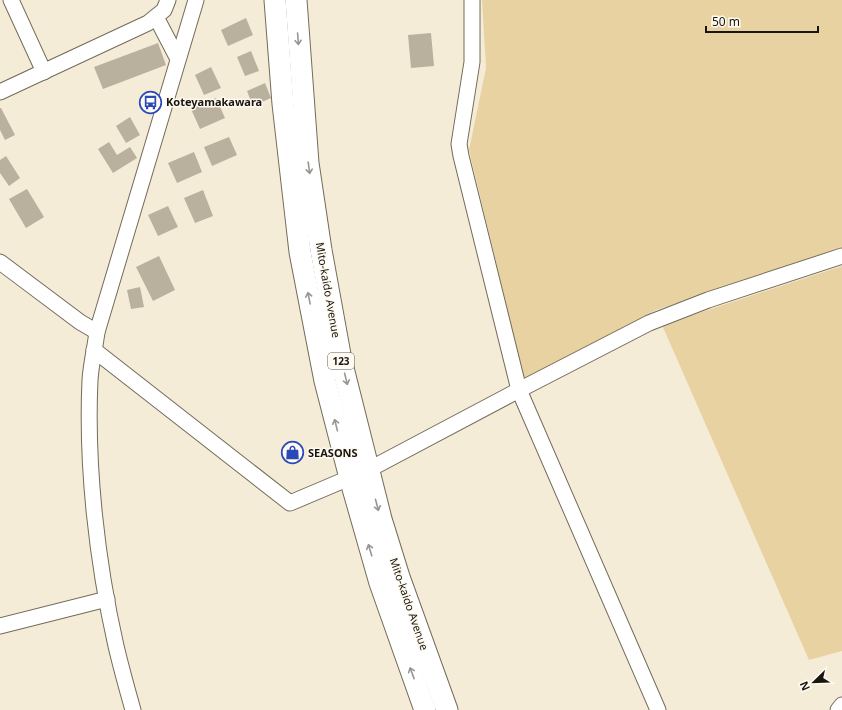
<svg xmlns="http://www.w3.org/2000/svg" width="842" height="710" viewBox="0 0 842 710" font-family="'Noto Sans',sans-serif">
	<rect width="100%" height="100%" fill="#f5ecd8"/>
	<g fill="#e8d2a1">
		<polygon points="482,0 842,0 842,249 656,310 524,379 469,150 486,68"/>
		<polygon points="842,266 842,651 809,660 662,325"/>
	</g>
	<g fill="#b9b09d">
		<polygon points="246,18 253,35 228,46 221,30"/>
		<polygon points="431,33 434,66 411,68 408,35"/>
		<polygon points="158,43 166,65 103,89 94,67"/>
		<polygon points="251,51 259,71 245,76 237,57"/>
		<polygon points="211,67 221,88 204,95 195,75"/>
		<polygon points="265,83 271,98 253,106 247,91"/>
		<polygon points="216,98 225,118 200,129 191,109"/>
		<polygon points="0,108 1,108 15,135 5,140 0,130"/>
		<polygon points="130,117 140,135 126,143 116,126"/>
		<polygon points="229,137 237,155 212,166 204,147"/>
		<polygon points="109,142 117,155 130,147 137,158 113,173 98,149"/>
		<polygon points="194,152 202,172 177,183 168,163"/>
		<polygon points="6,156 20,178 9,186 0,173 0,160"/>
		<polygon points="27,189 44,217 26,228 9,199"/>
		<polygon points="203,190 213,216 195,223 184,198"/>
		<polygon points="168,206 178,227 158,236 148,215"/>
		<polygon points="159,256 175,290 153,301 136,267"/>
		<polygon points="140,287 144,307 131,309 127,290"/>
	</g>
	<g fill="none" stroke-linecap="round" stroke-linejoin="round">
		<defs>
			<g id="minor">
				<polyline points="11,0 44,72"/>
				<polyline points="472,0 472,62 459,144 461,156 519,390 658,710"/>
				<polyline points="156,17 178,59"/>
				<polyline points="0,92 148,23 164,10 168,0"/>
				<polyline points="0,262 80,322 97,332"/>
				<polyline points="94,350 290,503 368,470 519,390 649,323 708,300 842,256"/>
				<polyline points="0,626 107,599"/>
				<path d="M133,710C127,689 121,667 116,646C97,562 86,466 90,380C91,364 95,348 97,332L196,0"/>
				<polyline points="838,710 842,705"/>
			</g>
			<g id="highway">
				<polyline points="275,0 283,104 300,252 325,381 350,478 380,583 425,710"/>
				<polyline points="296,0 308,163 321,250 341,360 381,519 399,577 447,710"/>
			</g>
		</defs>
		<use href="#minor" stroke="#736b5a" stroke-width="17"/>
		<use href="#highway" stroke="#736b5a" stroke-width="23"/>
		<use href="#minor" stroke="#fff" stroke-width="15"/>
		<use href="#highway" stroke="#fff" stroke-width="21"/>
	</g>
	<defs><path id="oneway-shaft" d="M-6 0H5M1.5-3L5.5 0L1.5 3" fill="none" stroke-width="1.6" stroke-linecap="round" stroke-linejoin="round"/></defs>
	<g stroke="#989693">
		<use href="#oneway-shaft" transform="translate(298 39) rotate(86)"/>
		<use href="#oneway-shaft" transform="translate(309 168) rotate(82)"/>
		<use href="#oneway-shaft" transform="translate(309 298) rotate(-101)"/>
		<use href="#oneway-shaft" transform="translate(346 379) rotate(76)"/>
		<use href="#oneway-shaft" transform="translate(336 425) rotate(-104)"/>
		<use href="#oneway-shaft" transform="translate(377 505) rotate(75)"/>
		<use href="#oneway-shaft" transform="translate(370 550) rotate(-107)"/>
		<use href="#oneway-shaft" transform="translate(412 673) rotate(-110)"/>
	</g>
	<defs>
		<symbol id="bus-ring" viewBox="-11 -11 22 22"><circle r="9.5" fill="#fefaf2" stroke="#2a49b9" stroke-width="1.5"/><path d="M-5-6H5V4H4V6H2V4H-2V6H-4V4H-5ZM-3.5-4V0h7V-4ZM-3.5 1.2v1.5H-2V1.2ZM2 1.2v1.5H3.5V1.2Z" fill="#2a49b9"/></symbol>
		<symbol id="shop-ring" viewBox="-11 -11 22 22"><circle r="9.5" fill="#fefaf2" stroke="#2a49b9" stroke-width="1.5"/><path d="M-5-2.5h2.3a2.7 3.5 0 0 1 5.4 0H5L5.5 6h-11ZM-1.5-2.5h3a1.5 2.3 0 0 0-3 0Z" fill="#2a49b9"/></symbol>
	</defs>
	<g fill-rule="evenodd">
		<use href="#bus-ring" x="138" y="90" width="25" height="25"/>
		<use href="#shop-ring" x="280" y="440" width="25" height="25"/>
	</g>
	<g text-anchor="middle" stroke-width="3" stroke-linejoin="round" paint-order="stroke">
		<rect fill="#fefaf2" stroke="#5e5a53" stroke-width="1" x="328" y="353" width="26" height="16" rx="3"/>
		<g font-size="10" font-weight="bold" fill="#19160f">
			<text x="341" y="365">123</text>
		</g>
		<g font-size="11" font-weight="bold" fill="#19160f" stroke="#fefaf2" text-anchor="start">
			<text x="166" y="106">Koteyamakawara</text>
			<text x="308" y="457">SEASONS</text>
		</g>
		<g font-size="11" fill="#19160f" stroke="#fefaf2">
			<text transform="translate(328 290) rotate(80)" y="4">Mito-kaido Avenue</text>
			<text transform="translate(409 604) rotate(71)" y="4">Mito-kaido Avenue</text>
		</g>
	</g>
	<g transform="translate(814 682) rotate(247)" stroke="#fefaf2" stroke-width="3" paint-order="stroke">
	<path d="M0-3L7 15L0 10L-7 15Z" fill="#19160f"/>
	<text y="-6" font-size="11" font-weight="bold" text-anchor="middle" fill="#19160f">N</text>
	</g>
	<path d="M706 26v6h112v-6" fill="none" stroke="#19160f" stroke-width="2"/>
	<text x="712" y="26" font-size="12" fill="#19160f" stroke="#fefaf2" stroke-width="3" paint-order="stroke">50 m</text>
</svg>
